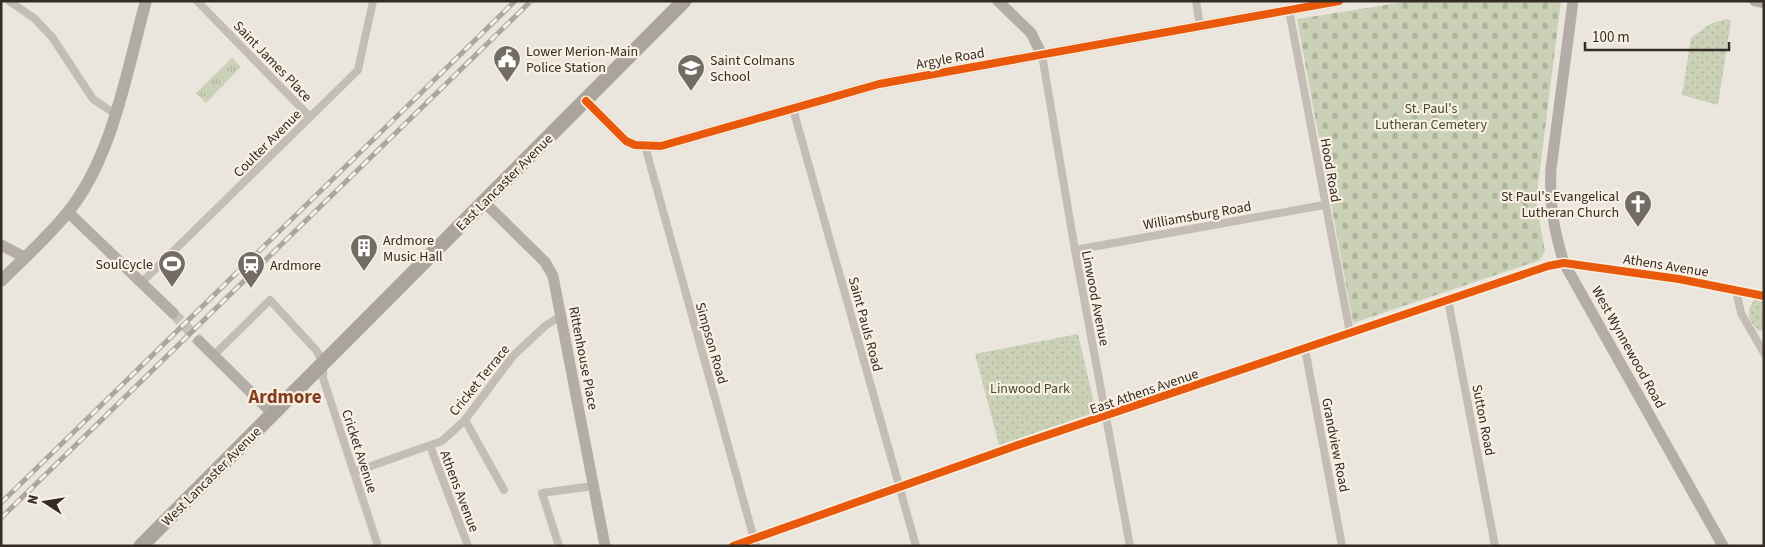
<svg xmlns="http://www.w3.org/2000/svg" width="1765" height="547" viewBox="0 0 1765 547" font-family="'Source Sans 3',sans-serif">
	<defs>
		<pattern id="grass-tufts" width="24" height="20" patternUnits="userSpaceOnUse" patternTransform="scale(1.25)"><rect width="24" height="20" fill="#cad1b6"/><path d="M3 7l-1-3M5 7V3M7 7l1-3M15 17l-1-3M17 17v-4M19 17l1-3" fill="none" stroke="#aeb49c"/></pattern>
		<pattern id="cemetery-stones" width="16" height="16" patternUnits="userSpaceOnUse" patternTransform="scale(1.25)"><rect width="16" height="16" fill="#cad1b6"/><path d="M2 7V4a2 2 0 0 1 4 0v3zM10 15v-3a2 2 0 0 1 4 0v3z" fill="#aeb49c"/></pattern>
		<pattern id="park-dots" width="8" height="8" patternUnits="userSpaceOnUse" patternTransform="scale(1.25)"><rect width="8" height="8" fill="#cad1b6"/><path d="M2 2h.1M6 6h.1" fill="none" stroke="#aeb49c" stroke-width="1.8" stroke-linecap="round"/></pattern>
	</defs>
	<rect width="100%" height="100%" fill="#ebe6dd"/>
	<polygon fill="url(#grass-tufts)" points="232,58 241,67 206,103 196,93"/>
	<polygon fill="url(#cemetery-stones)" points="1411,1 1561,1 1536,201 1545,251 1540,260 1353,323 1297,19"/>
	<g fill="url(#park-dots)">
		<polygon points="1726,19 1731,20 1718,105 1682,95 1691,38 1710,24"/>
		<path d="M1755,299L1764,302V330L1759,331C1748,320 1745,312 1755,299Z"/>
		<polygon points="1078,334 1096,412 999,445 975,354"/>
	</g>
	<g fill="none" stroke-linecap="round" stroke-linejoin="round">
		<polyline stroke="#c6c1b8" stroke-width="11" stroke-dasharray="11 5.5" stroke-linecap="butt" points="173,313 199,341"/>
		<g stroke="#c3bdb6" stroke-width="8">
			<polyline points="9,1 34,18 52,37 93,99 115,114"/>
			<polyline points="197,1 310,117"/>
			<polyline points="1196,1 1200,26"/>
			<polyline points="1289,10 1350,333"/>
			<polyline points="1042,55 1075,250 1130,546"/>
			<polyline points="793,109 916,546"/>
			<polyline points="645,146 756,546"/>
			<polyline points="1075,250 1324,205"/>
			<polyline points="142,282 358,70 373,1"/>
			<polyline points="1736,290 1741,313 1764,353"/>
			<polyline points="1448,300 1495,546"/>
			<polyline points="1305,349 1342,546"/>
			<polyline points="214,355 270,300 316,350 323,363 323,378 378,546"/>
			<polyline points="465,420 504,490"/>
			<polyline points="430,446 468,546"/>
			<polyline points="354,472 442,441 465,420 513,356 545,326 562,315"/>
			<polyline points="559,546 542,493 593,486"/>
			<polyline points="733,546 1021,444 1548,266 1564,263 1679,279 1764,296"/>
		</g>
		<g stroke="#b4ada7" stroke-width="11">
			<polyline points="998,1 1031,33 1042,55"/>
			<path d="M1573,1L1551,169C1549,203 1554,231 1564,263L1723,546"/>
			<polyline points="1755,1 1764,3"/>
			<polyline points="586,101 626,141 635,145 661,146 879,84 1339,1"/>
			<polyline points="484,202 545,262 553,276 605,546"/>
			<polyline points="68,212 173,313"/>
			<polyline points="1,245 24,257"/>
			<polyline points="199,341 273,414"/>
		</g>
		<path stroke="#b2aba5" stroke-width="12" d="M1,281C23,259 48,237 68,212C113,157 127,69 146,1"/>
		<polyline stroke="#aaa49c" stroke-width="15" points="141,546 684,1"/>
		<defs>
			<g id="rail">
				<polyline points="1,503 515,1"/>
				<polyline points="1,518 531,1"/>
			</g>
		</defs>
		<use href="#rail" stroke="#aba6a1" stroke-width="5"/>
		<use href="#rail" stroke="#f9f0e3" stroke-width="3" stroke-dasharray="9" stroke-linecap="butt"/>
		<defs>
			<g id="cycleway">
				<polyline points="586,101 626,141 635,145 661,146 879,84 1339,1"/>
				<polyline points="733,546 1021,444 1548,266 1564,263 1679,279 1764,296"/>
			</g>
		</defs>
		<use href="#cycleway" stroke="#f9f0e3" stroke-width="11"/>
		<use href="#cycleway" stroke="#e8590c" stroke-width="8"/>
	</g>
	<defs>
		<symbol id="civic-pin" viewBox="-11 -11 22 30"><path d="M0 17L-7.5 6A9.5 9.5 0 1 1 7.5 6Z" fill="#736c65" stroke="#f9f0e3"/><path d="M-.6-6.5H3V-4.5H.6V-3L4-1V1h2V6H-6V1h2V-1L-.6-3ZM-1.2 2.5V6h2.4V2.5Z" fill="#fff"/></symbol>
		<symbol id="school-pin" viewBox="-11 -11 22 30"><path d="M0 17L-7.5 6A9.5 9.5 0 1 1 7.5 6Z" fill="#736c65" stroke="#f9f0e3"/><path d="M0-5L7-2L0 1L-7-2ZM-4 1L0 2.5L4 1V4Q0 6-4 4Z" fill="#fff"/></symbol>
		<symbol id="church-pin" viewBox="-11 -11 22 30"><path d="M0 17L-7.5 6A9.5 9.5 0 1 1 7.5 6Z" fill="#736c65" stroke="#f9f0e3"/><path d="M-1.2-6h2.4v3.5h3.3v2.4h-3.3V6h-2.4V-.1h-3.3v-2.4h3.3Z" fill="#fff"/></symbol>
		<symbol id="building-pin" viewBox="-11 -11 22 30"><path d="M0 17L-7.5 6A9.5 9.5 0 1 1 7.5 6Z" fill="#736c65" stroke="#f9f0e3"/><path d="M-4-6H4V6H1V3H-1V6H-4ZM-2.5-4.3h1.7v1.8h-1.7ZM.8-4.3h1.7v1.8H.8ZM-2.5-1h1.7V.8h-1.7ZM.8-1h1.7V.8H.8Z" fill="#fff"/></symbol>
		<symbol id="stadium-pin" viewBox="-11 -11 22 30"><path d="M0 17L-7.5 6A9.5 9.5 0 1 1 7.5 6Z" fill="#736c65" stroke="#f9f0e3"/><path d="M0-5a6.5 5 0 1 0 0 10a6.5 5 0 1 0 0-10ZM-3.5-1.8h7v3.6h-7Z" fill="#fff"/></symbol>
		<symbol id="station-pin" viewBox="-11 -11 22 30"><path d="M0 17L-7.5 6A9.5 9.5 0 1 1 7.5 6Z" fill="#736c65" stroke="#f9f0e3"/><path d="M-3-6H3Q5-6 5-4V2Q5 4 3 4L4.5 6H3L1.5 4h-3L-3 6H-4.5L-3 4Q-5 4-5 2V-4Q-5-6-3-6ZM-3.5-4v3h7v-3ZM-3.5 1v1.5H-2V1ZM2 1v1.5H3.5V1Z" fill="#fff"/></symbol>
	</defs>
	<g fill-rule="evenodd">
		<use href="#civic-pin" x="491" y="43" width="32" height="43"/>
		<use href="#school-pin" x="675" y="52" width="32" height="43"/>
		<use href="#church-pin" x="1622" y="188" width="32" height="43"/>
		<use href="#building-pin" x="348" y="232" width="32" height="43"/>
		<use href="#stadium-pin" x="156" y="248" width="32" height="43"/>
		<use href="#station-pin" x="235" y="249" width="32" height="43"/>
	</g>
	<g text-anchor="middle" stroke-width="4.5" stroke-linejoin="round" paint-order="stroke">
		<g font-size="14" fill="#332b25" stroke="#f9f0e3" text-anchor="start">
			<text x="526" y="56">Lower Merion-Main<tspan x="526" dy="16">Police Station</tspan></text>
			<text x="710" y="65">Saint Colmans<tspan x="710" dy="16">School</tspan></text>
			<text x="1619" y="201" text-anchor="end">St Paul's Evangelical<tspan x="1619" dy="16">Lutheran Church</tspan></text>
			<text x="383" y="245">Ardmore<tspan x="383" dy="16">Music Hall</tspan></text>
			<text x="153" y="269" text-anchor="end">SoulCycle</text>
			<text x="270" y="270">Ardmore</text>
		</g>
		<g font-size="14" fill="#332b25" stroke="#f9f0e3">
			<text transform="translate(950 58) rotate(-10)" y="5">Argyle Road</text>
			<text transform="translate(273 61) rotate(46)" y="5">Saint James Place</text>
			<text transform="translate(267 143) rotate(-45)" y="5">Coulter Avenue</text>
			<text transform="translate(1331 170) rotate(80)" y="5">Hood Road</text>
			<text transform="translate(504 182) rotate(-45)" y="5">East Lancaster Avenue</text>
			<text transform="translate(1197 215) rotate(-10)" y="5">Williamsburg Road</text>
			<text transform="translate(1666 265) rotate(9)" y="5">Athens Avenue</text>
			<text transform="translate(1096 298) rotate(79)" y="5">Linwood Avenue</text>
			<text transform="translate(866 324) rotate(75)" y="5">Saint Pauls Road</text>
			<text transform="translate(712 343) rotate(74)" y="5">Simpson Road</text>
			<text transform="translate(1629 347) rotate(61)" y="5">West Wynnewood Road</text>
			<text transform="translate(584 358) rotate(79)" y="5">Rittenhouse Place</text>
			<text transform="translate(479 380) rotate(-51)" y="5">Cricket Terrace</text>
			<text transform="translate(1144 391) rotate(-19)" y="5">East Athens Avenue</text>
			<text transform="translate(1484 420) rotate(79)" y="5">Sutton Road</text>
			<text transform="translate(1336 445) rotate(79)" y="5">Grandview Road</text>
			<text transform="translate(360 451) rotate(72)" y="5">Cricket Avenue</text>
			<text transform="translate(211 476) rotate(-45)" y="5">West Lancaster Avenue</text>
			<text transform="translate(460 491) rotate(69)" y="5">Athens Avenue</text>
		</g>
		<g font-size="14" fill="#405229" stroke="#f9f0e3">
			<text x="1431" y="113">St. Paul's<tspan x="1431" dy="16">Lutheran Cemetery</tspan></text>
			<text x="1030" y="393">Linwood Park</text>
		</g>
		<g font-size="19" font-weight="bold" fill="#823e1f" stroke="#f9f0e3">
			<text x="285" y="403">Ardmore</text>
		</g>
	</g>
	<rect width="1765" height="547" fill="none" stroke="#332b25" stroke-width="5"/>
	<g transform="translate(45 502) rotate(282)" stroke="#f9f0e3" stroke-width="4" paint-order="stroke">
	<path d="M0-4L9 19L0 12L-9 19Z" fill="#332b25"/>
	<text y="-8" font-size="14" font-weight="bold" text-anchor="middle" fill="#332b25">N</text>
	</g>
	<path d="M1585 42v8h144v-8" fill="none" stroke="#332b25" stroke-width="2.5"/>
	<text x="1592" y="42" font-size="15" fill="#332b25" stroke="#f9f0e3" stroke-width="4" paint-order="stroke">100 m</text>
</svg>
